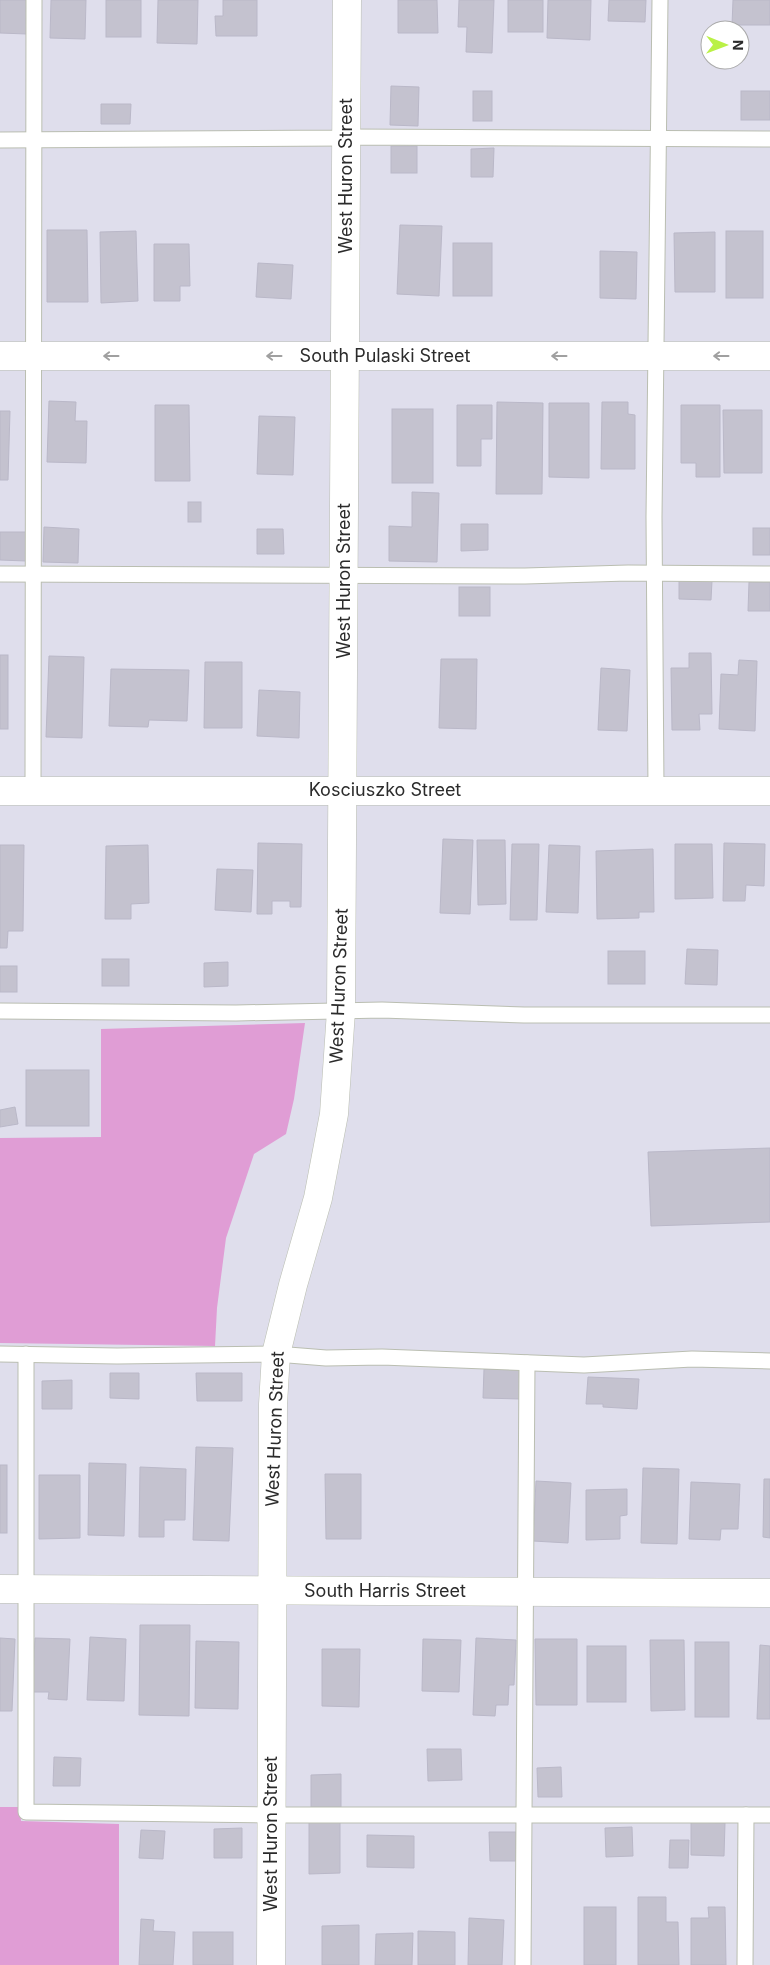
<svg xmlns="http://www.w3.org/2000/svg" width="770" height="1965" viewBox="0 0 770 1965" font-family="Inter,sans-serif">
	<rect width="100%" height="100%" fill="#dfdeec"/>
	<g fill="#e09dd5">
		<polygon points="305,1023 294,1099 286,1134 254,1154 226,1238 217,1308 215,1346 0,1343 0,1138 101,1137 101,1029"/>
		<polygon points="0,1807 20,1807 21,1821 119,1824 119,1965 0,1965"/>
	</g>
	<g fill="#c4c2cf" stroke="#bab8c8">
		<polygon points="0,0 28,0 27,34 0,33"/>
		<polygon points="51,0 86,0 85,39 50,38"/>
		<rect x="106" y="0" width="35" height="37"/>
		<polygon points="158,0 198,0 197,44 157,43"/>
		<polygon points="223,0 257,0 257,36 216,36 215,16 223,16"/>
		<polygon points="398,0 437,0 438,33 398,33"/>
		<polygon points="459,0 494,0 492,53 466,52 467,27 458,27"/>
		<rect x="508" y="0" width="35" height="32"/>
		<polygon points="548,0 591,0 590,40 547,38"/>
		<polygon points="609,0 646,0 645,22 608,21"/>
		<polygon points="733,0 770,0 770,25 732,25"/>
		<polygon points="391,86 419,87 418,126 390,125"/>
		<rect x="473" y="91" width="19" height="30"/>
		<rect x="741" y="91" width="29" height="29"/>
		<polygon points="101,104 131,104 130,124 101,124"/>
		<rect x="391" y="146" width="26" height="27"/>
		<polygon points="494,148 493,177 471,177 471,149"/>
		<polygon points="400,225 442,226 439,296 397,294"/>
		<polygon points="47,230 87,230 88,302 47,302"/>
		<polygon points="136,231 138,301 101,303 100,232"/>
		<rect x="726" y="231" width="37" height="67"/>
		<polygon points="715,232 715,292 675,292 674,233"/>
		<rect x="453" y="243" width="39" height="53"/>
		<polygon points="154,244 189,244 190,286 180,286 180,301 154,301"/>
		<polygon points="600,251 637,252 636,299 600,298"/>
		<polygon points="258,263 293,265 291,299 256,297"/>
		<polygon points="49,401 76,402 75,421 87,421 86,463 47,462"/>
		<polygon points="497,402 543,403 542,494 496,494"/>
		<polygon points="602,402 628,402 628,414 635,415 635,469 601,469"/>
		<polygon points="549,403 589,403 589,478 549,477"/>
		<polygon points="155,405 189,405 190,481 155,481"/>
		<polygon points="457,405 492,405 492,439 481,439 481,466 457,466"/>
		<polygon points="681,405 720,405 720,477 696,477 696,463 681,463"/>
		<rect x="392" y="409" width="41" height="74"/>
		<polygon points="723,410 762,410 762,473 724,473"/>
		<polygon points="0,411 10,411 8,480 0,480"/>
		<polygon points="259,416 295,417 293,475 257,474"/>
		<polygon points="412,492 439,493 437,562 389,561 389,526 412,527"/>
		<rect x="188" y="502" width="13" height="20"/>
		<polygon points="461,524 488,524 488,550 461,551"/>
		<polygon points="44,527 79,529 78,563 43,562"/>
		<rect x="753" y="528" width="17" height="27"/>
		<polygon points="257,529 283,529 284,554 257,554"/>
		<polygon points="0,532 27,532 26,561 0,560"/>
		<polygon points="679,580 712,581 711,600 679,599"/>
		<polygon points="749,582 770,582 770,611 748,611"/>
		<rect x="459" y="587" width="31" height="29"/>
		<polygon points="689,653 711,653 712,714 699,714 700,730 672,730 671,668 689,668"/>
		<rect x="0" y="655" width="8" height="74"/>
		<polygon points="49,656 84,657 82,738 46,737"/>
		<polygon points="441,659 477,659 476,729 439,728"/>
		<polygon points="739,660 757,661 755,731 719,729 721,674 738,675"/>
		<polygon points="205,662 242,662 242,728 204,728"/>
		<polygon points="601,668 630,670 627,731 598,730"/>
		<polygon points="111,669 189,670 187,721 149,720 148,727 109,726"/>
		<polygon points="259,690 300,692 299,738 257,736"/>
		<polygon points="443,839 473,840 470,914 440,913"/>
		<polygon points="477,840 505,840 506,904 478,905"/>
		<polygon points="258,843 302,844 301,907 290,907 290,901 272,901 272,914 257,914"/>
		<polygon points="724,843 765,844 764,886 746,885 745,901 723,901"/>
		<polygon points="512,844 539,844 537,920 510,920"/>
		<polygon points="675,844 712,844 713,898 675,899"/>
		<polygon points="0,845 24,845 23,931 8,931 7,948 0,948"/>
		<polygon points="148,845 149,903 131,904 131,919 105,919 106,846"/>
		<polygon points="549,845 580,846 578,913 546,912"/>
		<polygon points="653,849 654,912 639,912 639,918 597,919 596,851"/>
		<polygon points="217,869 253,870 251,912 215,910"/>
		<polygon points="687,949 718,950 717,985 685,984"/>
		<rect x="608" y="951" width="37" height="33"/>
		<rect x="102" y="959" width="27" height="27"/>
		<polygon points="228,962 228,986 204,987 204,963"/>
		<rect x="0" y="966" width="17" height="26"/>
		<rect x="26" y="1070" width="63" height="56"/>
		<polygon points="15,1107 18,1124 0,1127 0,1110"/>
		<polygon points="770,1148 770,1222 651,1226 648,1152"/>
		<polygon points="484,1369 521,1370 520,1399 483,1398"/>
		<polygon points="110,1373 139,1373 139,1399 110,1398"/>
		<polygon points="196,1373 242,1373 242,1401 197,1401"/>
		<polygon points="588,1377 639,1379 637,1409 603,1407 603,1404 586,1404"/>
		<polygon points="72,1380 72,1409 42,1409 42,1381"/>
		<polygon points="196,1447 233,1448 229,1541 193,1540"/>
		<polygon points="89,1463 126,1464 124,1536 88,1535"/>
		<rect x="0" y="1465" width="7" height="68"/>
		<polygon points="140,1467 186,1469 185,1520 164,1520 164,1537 139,1537"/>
		<polygon points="643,1468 679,1469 677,1544 641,1543"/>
		<polygon points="325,1474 361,1474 361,1539 326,1539"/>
		<polygon points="39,1475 80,1475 80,1538 39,1539"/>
		<polygon points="764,1479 770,1479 770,1538 763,1537"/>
		<polygon points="536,1481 571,1483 568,1543 533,1541"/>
		<polygon points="691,1482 740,1484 738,1529 721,1529 720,1540 689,1539"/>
		<polygon points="627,1489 627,1515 620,1516 620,1539 586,1540 586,1490"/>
		<polygon points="140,1625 190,1625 189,1716 139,1715"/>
		<polygon points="90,1637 126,1639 124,1701 87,1700"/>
		<polygon points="0,1638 15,1639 12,1711 0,1711"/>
		<polygon points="35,1638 70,1639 67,1700 48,1699 49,1692 32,1692"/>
		<polygon points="476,1638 516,1640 514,1685 509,1685 508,1705 496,1705 495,1716 473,1715"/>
		<polygon points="423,1639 461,1640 459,1692 422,1691"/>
		<polygon points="535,1639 577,1639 577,1705 536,1705"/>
		<polygon points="650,1640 684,1640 685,1710 651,1711"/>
		<polygon points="196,1641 239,1642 238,1709 195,1708"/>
		<rect x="695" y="1642" width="34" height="75"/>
		<polygon points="760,1645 770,1646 770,1719 757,1719"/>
		<rect x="587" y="1646" width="39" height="56"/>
		<polygon points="322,1649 360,1649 359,1707 322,1706"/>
		<polygon points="427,1749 461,1749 462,1780 428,1781"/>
		<polygon points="54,1757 81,1758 80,1786 53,1786"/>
		<polygon points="561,1767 562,1797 538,1797 537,1768"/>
		<polygon points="341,1774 341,1807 311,1807 311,1775"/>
		<polygon points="340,1821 340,1873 309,1874 309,1822"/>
		<polygon points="691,1822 725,1823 724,1856 691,1855"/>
		<polygon points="632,1827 633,1856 606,1857 605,1828"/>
		<polygon points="242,1828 242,1858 214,1858 214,1829"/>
		<polygon points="141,1830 165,1831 163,1859 139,1858"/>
		<polygon points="489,1832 516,1832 516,1861 490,1861"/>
		<polygon points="367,1835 414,1836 414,1868 367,1867"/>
		<polygon points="670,1840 689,1840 688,1868 669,1868"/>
		<polygon points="638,1897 666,1897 666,1922 678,1922 679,1965 638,1965"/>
		<rect x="584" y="1907" width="32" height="58"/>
		<polygon points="708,1907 725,1907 726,1965 691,1965 691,1918 709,1918"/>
		<polygon points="469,1918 504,1920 502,1965 468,1965"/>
		<polygon points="141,1919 154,1920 153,1931 175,1932 173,1965 139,1965"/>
		<polygon points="359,1925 359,1965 322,1965 322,1926"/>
		<polygon points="418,1931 455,1932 455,1965 418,1965"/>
		<rect x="193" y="1932" width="40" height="33"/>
		<polygon points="413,1933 412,1965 375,1965 376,1934"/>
	</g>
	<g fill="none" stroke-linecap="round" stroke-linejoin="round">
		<defs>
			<g id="service">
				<polyline points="0,140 346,138 346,137 770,139"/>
				<polyline points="0,574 525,576 628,573 770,574"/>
				<polyline points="656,790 654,517 660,0"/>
				<polyline points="33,791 34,0"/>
				<polyline points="0,1011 236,1013 382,1010 524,1015 770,1015"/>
				<polyline points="0,1354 117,1356 276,1354 326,1358 382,1357 584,1365 692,1359 770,1361"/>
				<polyline points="26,1354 26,1812 271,1815 770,1815"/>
				<polyline points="523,1965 527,1363"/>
				<polyline points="745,1965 746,1815"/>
			</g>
			<g id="minor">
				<polyline points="0,356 770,356"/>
				<polyline points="0,791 770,791"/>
				<polyline points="0,1589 770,1593"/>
				<polyline points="271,1965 273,1404 276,1354 293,1285 318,1198 334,1114 341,1011 347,0"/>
			</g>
		</defs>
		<use href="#service" stroke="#babeb1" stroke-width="17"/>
		<use href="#minor" stroke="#babeb1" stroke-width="29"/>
		<use href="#service" stroke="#fff" stroke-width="15"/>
		<use href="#minor" stroke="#fff" stroke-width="28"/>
	</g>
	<defs><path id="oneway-shaft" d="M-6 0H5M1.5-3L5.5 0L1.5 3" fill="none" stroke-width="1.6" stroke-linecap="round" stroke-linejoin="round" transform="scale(1.25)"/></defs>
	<g stroke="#a0a0a0">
		<use href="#oneway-shaft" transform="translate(111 356) rotate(-180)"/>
		<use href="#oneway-shaft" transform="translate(274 356) rotate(-180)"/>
		<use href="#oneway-shaft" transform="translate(559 356) rotate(-180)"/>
		<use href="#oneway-shaft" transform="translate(721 356) rotate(180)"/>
	</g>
	<g text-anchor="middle" stroke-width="4" stroke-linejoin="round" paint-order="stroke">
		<g font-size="18" fill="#2b2b2b" stroke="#fff">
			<text transform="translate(346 176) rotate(-90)" y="6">West Huron Street</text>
			<text x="385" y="362">South Pulaski Street</text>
			<text transform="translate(344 581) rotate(-90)" y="6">West Huron Street</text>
			<text x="385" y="796">Kosciuszko Street</text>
			<text transform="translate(339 986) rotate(-88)" y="6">West Huron Street</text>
			<text transform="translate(275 1429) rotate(-88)" y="6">West Huron Street</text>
			<text x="385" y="1597">South Harris Street</text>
			<text transform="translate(271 1834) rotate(-90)" y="6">West Huron Street</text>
		</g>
	</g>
	<g transform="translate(725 45) rotate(91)"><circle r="24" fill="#ffffff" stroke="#aaaaaa"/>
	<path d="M0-4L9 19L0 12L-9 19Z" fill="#baf146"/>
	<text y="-8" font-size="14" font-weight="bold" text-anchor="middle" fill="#2b2b2b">N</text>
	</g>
</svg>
